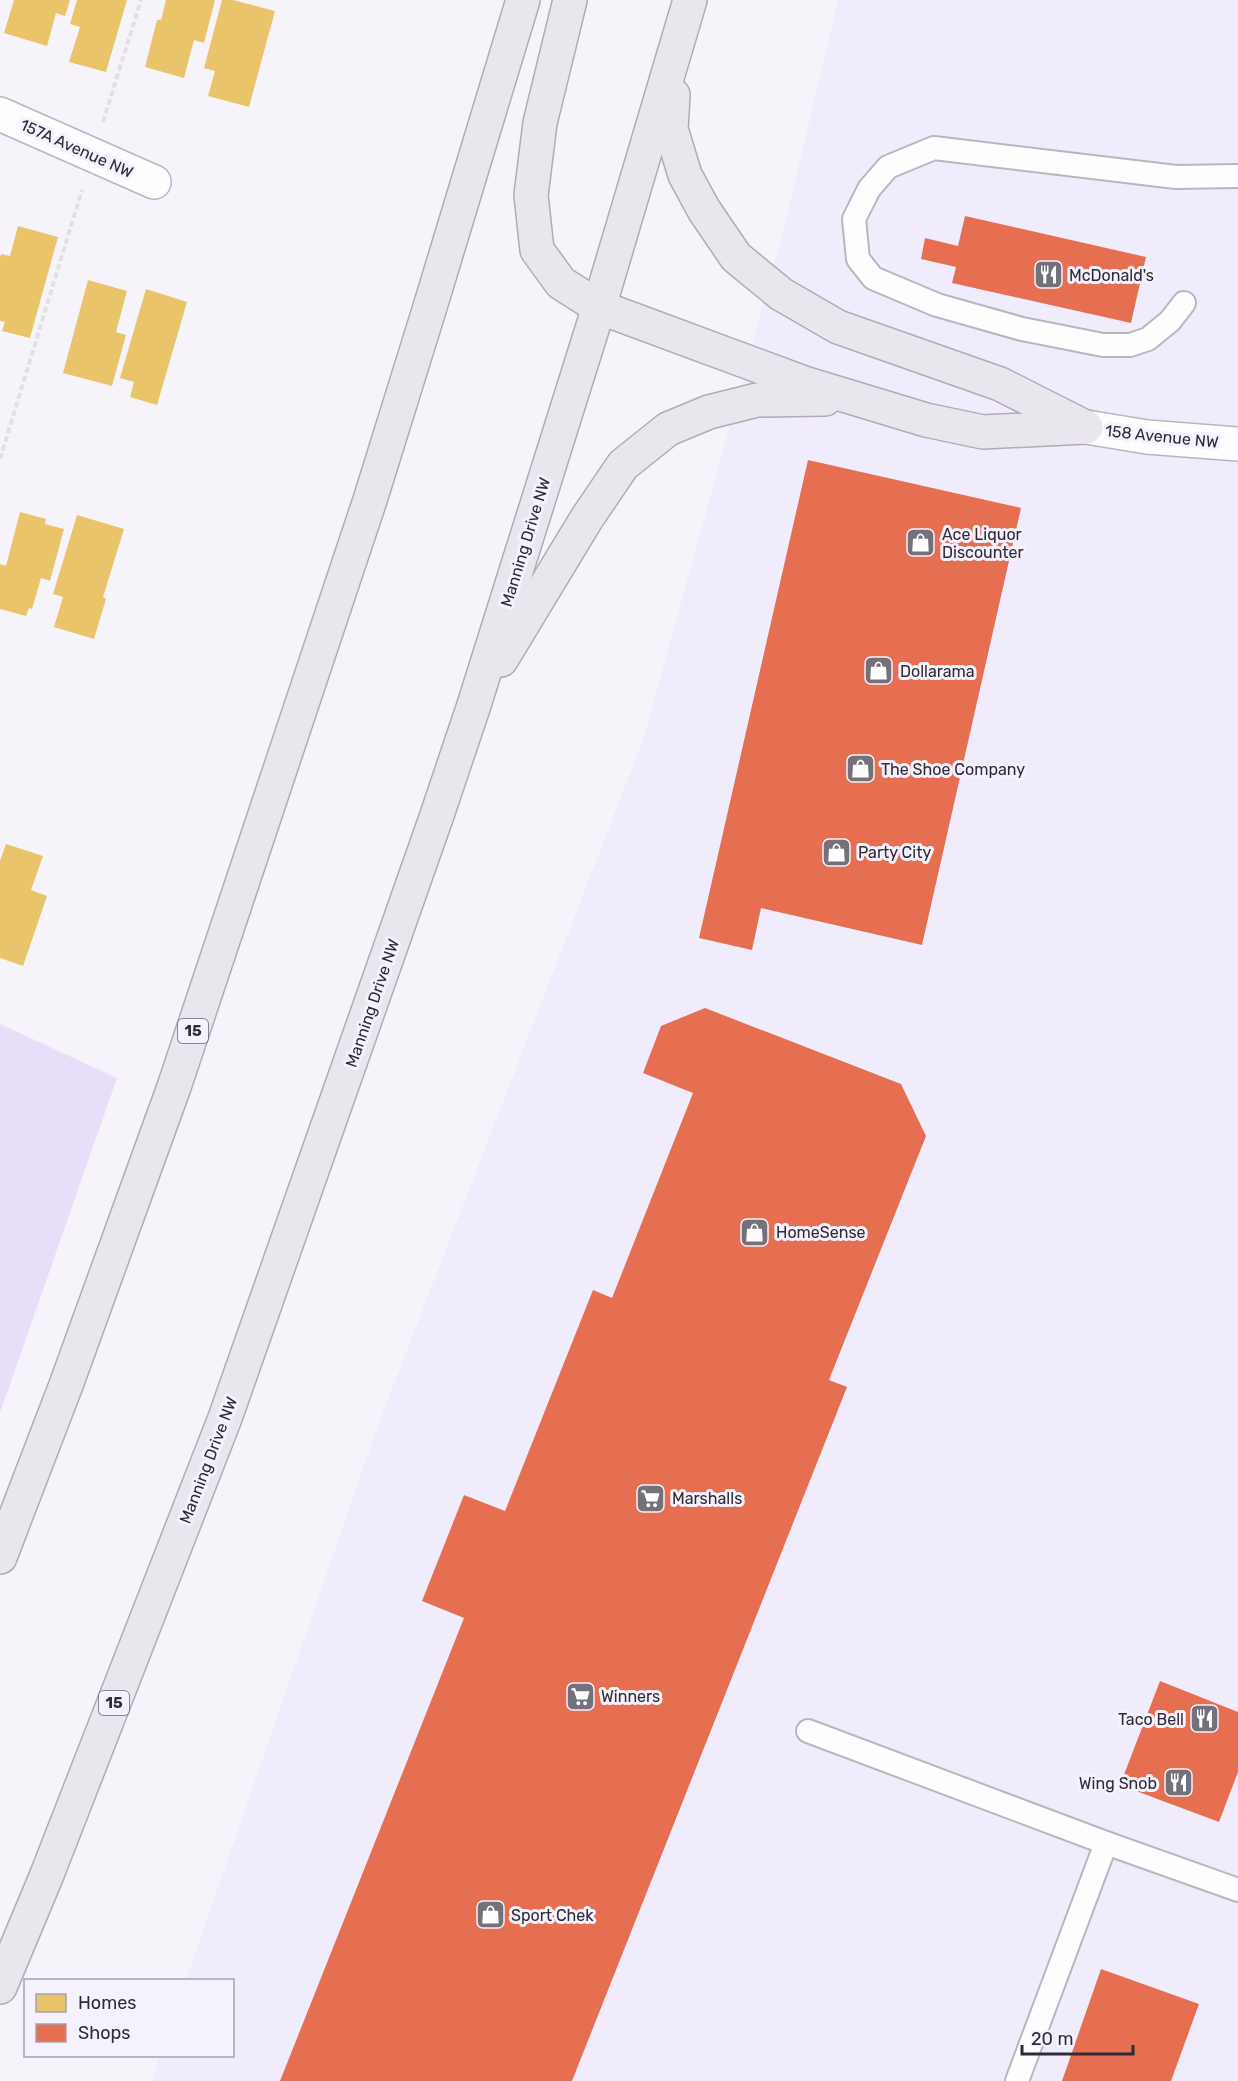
<svg xmlns="http://www.w3.org/2000/svg" width="1238" height="2081" viewBox="0 0 1238 2081" font-family="Rubik,sans-serif">
	<rect width="100%" height="100%" fill="#f6f4fa"/>
	<polygon fill="#f1ecfb" points="838,0 1238,0 1238,2081 151,2081 160,2056 232,2056 232,1980 186,1980 378,1425 644,737 783,232"/>
	<polygon fill="#e7defa" points="0,1024 117,1078 0,1413"/>
	<g fill="#e9c46a">
		<polygon points="14,0 70,0 65,16 56,13 47,46 4,33"/>
		<polygon points="77,0 127,0 106,72 69,62 80,27 70,24"/>
		<polygon points="166,0 215,0 204,43 194,40 184,78 145,67 157,20 161,20"/>
		<polygon points="222,0 233,0 275,11 249,107 208,96 215,71 204,68"/>
		<polygon points="18,226 58,237 30,338 2,331 5,322 0,321 0,258 1,254 10,256"/>
		<polygon points="88,280 127,291 116,332 126,335 112,386 63,373"/>
		<polygon points="146,289 187,302 157,405 130,397 134,382 120,378"/>
		<polygon points="20,512 46,519 45,524 64,529 50,581 41,578 32,609 29,608 26,616 0,609 0,564 6,566"/>
		<polygon points="77,515 124,529 103,597 106,599 94,639 54,627 63,597 53,594"/>
		<polygon points="6,844 43,856 31,890 47,896 23,966 0,958 0,861"/>
	</g>
	<g fill="#e76f51">
		<polygon points="965,216 1146,257 1131,323 952,283 956,267 921,259 925,238 958,246"/>
		<polygon points="808,460 1021,508 922,945 761,908 752,950 699,938"/>
		<polygon points="705,1008 901,1084 926,1136 829,1380 847,1387 572,2081 280,2081 464,1618 422,1601 464,1495 505,1511 593,1290 612,1298 693,1093 643,1073 661,1026"/>
		<polygon points="1160,1681 1238,1712 1238,1772 1219,1822 1120,1785"/>
		<polygon points="1101,1969 1199,2004 1171,2081 1062,2081"/>
	</g>
	<g fill="none" stroke-linecap="round" stroke-linejoin="round">
		<defs>
			<g id="service">
				<polyline points="1184,303 1170,321 1148,339 1130,345 1103,345 1022,329 937,305 873,278 858,259 854,219 869,189 888,167 934,148 1176,177 1238,176"/>
				<polyline points="808,1731 1106,1843 1238,1890"/>
				<polyline points="1017,2081 1106,1843"/>
			</g>
			<g id="minor">
				<polyline points="0,114 154,182"/>
				<polyline points="1086,427 1147,437 1238,444"/>
			</g>
			<g id="primary">
				<polyline points="570,0 540,123 531,195 537,250 561,283 599,307 804,383 926,420 983,432 1086,427"/>
				<polyline points="673,95 671,129 685,175 704,210 736,257 781,294 838,327 1000,384 1085,427"/>
				<polyline points="501,660 587,518 623,465 668,429 709,412 757,400 825,399"/>
				<polyline points="0,1557 66,1385 174,1087 370,500 430,307 523,0"/>
				<polyline points="0,1987 46,1877 225,1418 437,815 474,705 599,307 690,0"/>
			</g>
		</defs>
		<use href="#service" stroke="#b8b6be" stroke-width="26"/>
		<use href="#minor" stroke="#b8b6be" stroke-width="36"/>
		<use href="#primary" stroke="#b0abb7" stroke-width="36"/>
		<g stroke="#e1e0e2" stroke-width="4" stroke-dasharray="6 3" stroke-linecap="butt">
			<polyline points="103,122 141,0"/>
			<polyline points="0,459 82,190"/>
		</g>
		<use href="#service" stroke="#fefdfe" stroke-width="22"/>
		<use href="#minor" stroke="#fefdfe" stroke-width="33"/>
		<use href="#primary" stroke="#e9e7ed" stroke-width="33"/>
	</g>
	<defs>
		<symbol id="restaurant-square" viewBox="-11 -11 22 22"><rect x="-9" y="-9" width="18" height="18" rx="4" fill="#74717b" stroke="#f5f1fd"/><path d="M-5-6h1v4h1v-4h1v4h1v-4h1v5L-1.5 .5V6h-2V.5L-5-1ZM5-6V6H3V1.5H1.5Q1.5-4 5-6Z" fill="#fff"/></symbol>
		<symbol id="shop-square" viewBox="-11 -11 22 22"><rect x="-9" y="-9" width="18" height="18" rx="4" fill="#74717b" stroke="#f5f1fd"/><path d="M-5-2.5h2.3a2.7 3.5 0 0 1 5.4 0H5L5.5 6h-11ZM-1.5-2.5h3a1.5 2.3 0 0 0-3 0Z" fill="#fff"/></symbol>
		<symbol id="supermarket-square" viewBox="-11 -11 22 22"><rect x="-9" y="-9" width="18" height="18" rx="4" fill="#74717b" stroke="#f5f1fd"/><path d="M-6-5.5h2.5l.6 2H6L4.5 2H-2.5L-4.4-4H-6ZM-1.5 3.2a1.3 1.3 0 1 0 .1 0ZM3 3.2a1.3 1.3 0 1 0 .1 0Z" fill="#fff"/></symbol>
	</defs>
	<g fill-rule="evenodd">
		<use href="#restaurant-square" x="1032" y="258" width="33" height="33"/>
		<use href="#shop-square" x="904" y="526" width="33" height="33"/>
		<use href="#shop-square" x="862" y="654" width="33" height="33"/>
		<use href="#shop-square" x="844" y="752" width="33" height="33"/>
		<use href="#shop-square" x="820" y="836" width="33" height="33"/>
		<use href="#shop-square" x="738" y="1216" width="33" height="33"/>
		<use href="#supermarket-square" x="634" y="1482" width="33" height="33"/>
		<use href="#supermarket-square" x="564" y="1680" width="33" height="33"/>
		<use href="#restaurant-square" x="1188" y="1702" width="33" height="33"/>
		<use href="#restaurant-square" x="1162" y="1766" width="33" height="33"/>
		<use href="#shop-square" x="474" y="1898" width="33" height="33"/>
	</g>
	<g text-anchor="middle" stroke-width="6" stroke-linejoin="round" paint-order="stroke">
		<g fill="#f5f1fd" stroke="#6a6672" stroke-width="1.5">
			<rect x="178" y="1019" width="30" height="24" rx="4.5"/>
			<rect x="99" y="1691" width="30" height="24" rx="4.5"/>
		</g>
		<g font-size="15" font-weight="bold" fill="#2e2a36">
			<text x="193" y="1036">15</text>
			<text x="114" y="1708">15</text>
		</g>
		<g font-size="16" fill="#2e2a36" stroke="#f5f1fd">
			<text transform="translate(77 148) rotate(24)" y="6">157A Avenue NW</text>
			<text transform="translate(1162 436) rotate(6)" y="6">158 Avenue NW</text>
			<text transform="translate(525 542) rotate(-73)" y="6">Manning Drive NW</text>
			<text transform="translate(372 1003) rotate(-71)" y="6">Manning Drive NW</text>
			<text transform="translate(208 1460) rotate(-69)" y="6">Manning Drive NW</text>
		</g>
		<g font-size="16" fill="#2e2a36" stroke="#f5f1fd" text-anchor="start">
			<text x="1069" y="281">McDonald's</text>
			<text x="942" y="540">Ace Liquor<tspan x="942" dy="18">Discounter</tspan></text>
			<text x="900" y="677">Dollarama</text>
			<text x="881" y="775">The Shoe Company</text>
			<text x="858" y="858">Party City</text>
			<text x="776" y="1238">HomeSense</text>
			<text x="672" y="1504">Marshalls</text>
			<text x="601" y="1702">Winners</text>
			<text x="1184" y="1725" text-anchor="end">Taco Bell</text>
			<text x="1157" y="1789" text-anchor="end">Wing Snob</text>
			<text x="511" y="1921">Sport Chek</text>
		</g>
	</g>
	<rect x="24" y="1979" width="210" height="78" fill="#f5f1fd" stroke="#a5a1ad" stroke-width="1.5"/>
	<rect x="36" y="1994" width="30" height="18" fill="#e9c46a" stroke="#a5a1ad" stroke-width="1.5"/>
	<text x="78" y="2009" font-size="18" fill="#2e2a36">Homes</text>
	<rect x="36" y="2024" width="30" height="18" fill="#e76f51" stroke="#a5a1ad" stroke-width="1.5"/>
	<text x="78" y="2039" font-size="18" fill="#2e2a36">Shops</text>
	<path d="M1022 2045v9h111v-9" fill="none" stroke="#2e2a36" stroke-width="3"/>
	<text x="1031" y="2045" font-size="18" fill="#2e2a36" stroke="#f5f1fd" stroke-width="4.5" paint-order="stroke">20 m</text>
</svg>
